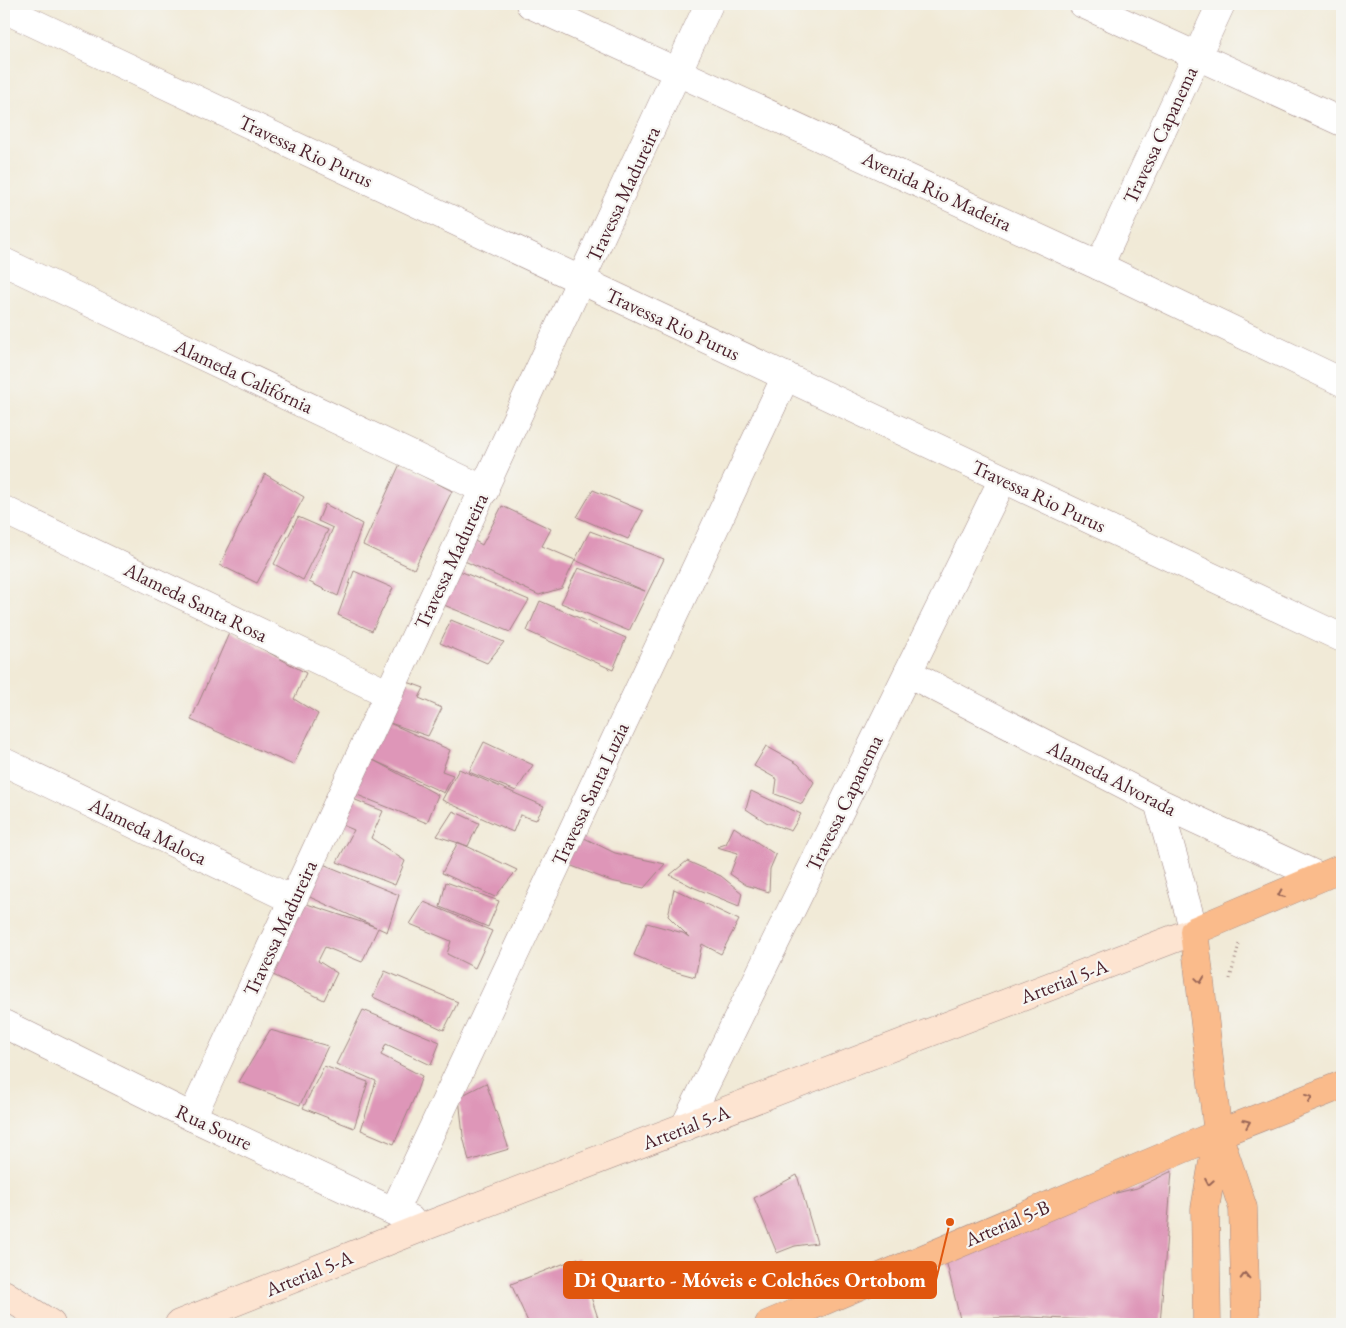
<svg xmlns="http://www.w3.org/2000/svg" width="1346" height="1328" viewBox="0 0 1346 1328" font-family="'EB Garamond',serif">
	<rect width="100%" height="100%" fill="#f6f6f2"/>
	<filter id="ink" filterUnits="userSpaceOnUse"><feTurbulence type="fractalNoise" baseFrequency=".02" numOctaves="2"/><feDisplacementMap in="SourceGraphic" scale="10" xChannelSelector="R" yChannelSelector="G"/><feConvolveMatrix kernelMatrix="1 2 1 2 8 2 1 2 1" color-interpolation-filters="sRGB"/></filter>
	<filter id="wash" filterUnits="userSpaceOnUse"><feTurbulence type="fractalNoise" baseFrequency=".0096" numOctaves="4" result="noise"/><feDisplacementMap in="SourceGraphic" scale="20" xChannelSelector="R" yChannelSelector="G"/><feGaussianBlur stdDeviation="1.12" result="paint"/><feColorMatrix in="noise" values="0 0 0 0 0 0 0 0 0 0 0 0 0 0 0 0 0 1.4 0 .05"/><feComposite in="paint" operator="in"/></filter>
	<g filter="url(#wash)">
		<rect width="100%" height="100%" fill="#f1ead7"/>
		<g id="blocks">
			<g fill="#de96b8">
				<polygon points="400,464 452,491 414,569 363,545"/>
				<polygon points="265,474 304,497 257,583 220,565"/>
				<polygon points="593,490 643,511 628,539 577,517"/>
				<polygon points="325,504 362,524 338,596 309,582 333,528 318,521"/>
				<polygon points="502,506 551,529 542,546 575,560 590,531 664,559 629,631 561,603 578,568 645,591 575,560 562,588 539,595 458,558 468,537 482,545"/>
				<polygon points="298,517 328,530 303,580 274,564"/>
				<polygon points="455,569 529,600 510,632 439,603"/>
				<polygon points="354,571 393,588 372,631 338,615"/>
				<polygon points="540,601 626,638 613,670 527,631"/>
				<polygon points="451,620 504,642 487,663 440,643"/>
				<polygon points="230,631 306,673 294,699 318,714 293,765 191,720"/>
				<polygon points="402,680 424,688 419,698 442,708 428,736 387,722 450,750 442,771 453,775 444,793 373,760 438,795 427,823 350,792"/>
				<polygon points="484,742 533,765 516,791 469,772"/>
				<polygon points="766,746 798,764 814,782 802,804 775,794 777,779 754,766"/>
				<polygon points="459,769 544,806 536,820 520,815 513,832 442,800"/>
				<polygon points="751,791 801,814 791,831 766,822 746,809"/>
				<polygon points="348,797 383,811 371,838 405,861 395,885 337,862 354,830 335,822"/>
				<polygon points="453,811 479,823 468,846 437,836"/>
				<polygon points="734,827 776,855 770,869 769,892 746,885 730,874 738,853 717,847 726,844"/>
				<polygon points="578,835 615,853 665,864 644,888 611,881 564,863"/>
				<polygon points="458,842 517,870 495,897 442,873"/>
				<polygon points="687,861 721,876 742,893 739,906 695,888 670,875"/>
				<polygon points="318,862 399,895 387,932 378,928 362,962 325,947 318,961 337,973 324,1000 265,971 301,902 376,927 303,894"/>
				<polygon points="446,882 499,901 488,927 440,907"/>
				<polygon points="674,889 739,920 721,954 702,944 695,977 666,969 634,955 647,923 683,933 689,937 668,916"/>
				<polygon points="424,902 492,931 475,968 447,954 451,941 410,924"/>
				<polygon points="385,971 458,1002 444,1030 373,997"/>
				<polygon points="363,1010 440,1042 431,1065 386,1044 381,1055 422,1076 415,1096 394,1144 361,1130 376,1081 336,1064"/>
				<polygon points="270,1030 328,1046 300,1105 239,1082"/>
				<polygon points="324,1066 368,1082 354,1128 303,1108"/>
				<polygon points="486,1083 509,1149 469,1161 463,1136 459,1097"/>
				<polygon points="1172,1171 1160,1324 1029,1317 960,1319 946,1260 1104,1196 1137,1188"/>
				<polygon points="797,1175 817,1243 795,1246 777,1253 754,1198"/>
				<polygon points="578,1258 599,1321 588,1324 529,1324 511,1284"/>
			</g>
		</g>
	</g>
	<g filter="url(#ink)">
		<use href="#blocks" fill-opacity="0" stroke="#9e8481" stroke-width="1"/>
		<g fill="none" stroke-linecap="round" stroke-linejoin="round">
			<defs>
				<g id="street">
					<polyline points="530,4 1099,266 1342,382"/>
					<polyline points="1083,4 1342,122"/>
					<polyline points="4,9 1342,638"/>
					<polyline points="4,262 485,490"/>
					<polyline points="1099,266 1221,4"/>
					<polyline points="4,510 389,694"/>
					<polyline points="908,673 1158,802 1320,877"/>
					<polyline points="4,762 293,900"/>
					<polyline points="1158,802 1194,931"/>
					<polyline points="4,1024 192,1117 410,1219"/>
					<polyline points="192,1117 709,4"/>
					<polyline points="684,1128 1003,479"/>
					<polyline points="394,1211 786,376"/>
				</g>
				<g id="secondary">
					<polyline points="4,1294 51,1324"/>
					<polyline points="179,1324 426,1226 1194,931"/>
				</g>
				<g id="primary">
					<polyline points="769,1324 1218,1134 1342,1085"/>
					<polyline points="1207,1324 1205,1209 1217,1138"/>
					<polyline points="1246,1324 1243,1208 1218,1134 1194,931 1342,868"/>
				</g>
			</defs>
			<use href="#street" stroke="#9e8481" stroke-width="29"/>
			<use href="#secondary" stroke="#9e8481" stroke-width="29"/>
			<use href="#primary" stroke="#9e8481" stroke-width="29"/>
			<polyline stroke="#9e8481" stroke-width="3" stroke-dasharray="1 4" stroke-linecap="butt" points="1230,979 1239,944"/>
			<use href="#street" stroke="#fff" stroke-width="28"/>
			<use href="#secondary" stroke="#fde4d1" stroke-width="28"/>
			<use href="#primary" stroke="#fabb8b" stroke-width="28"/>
		</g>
		<defs><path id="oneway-chevron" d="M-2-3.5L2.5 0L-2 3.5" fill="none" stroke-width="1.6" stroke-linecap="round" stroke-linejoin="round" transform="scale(1.25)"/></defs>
		<g stroke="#996556">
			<use href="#oneway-chevron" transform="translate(1281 894) rotate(157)"/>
			<use href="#oneway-chevron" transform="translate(1200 980) rotate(82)"/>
			<use href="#oneway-chevron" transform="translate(1309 1098) rotate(-22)"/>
			<use href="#oneway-chevron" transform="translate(1247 1123) rotate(-22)"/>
			<use href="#oneway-chevron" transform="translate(1209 1182) rotate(100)"/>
			<use href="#oneway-chevron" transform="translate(1245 1276) rotate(-92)"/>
		</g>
	</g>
	<g text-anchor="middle" stroke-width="4.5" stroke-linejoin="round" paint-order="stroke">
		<g font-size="20" fill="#4a1f2b" stroke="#f6f6f2">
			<text transform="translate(1160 135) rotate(-65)" y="7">Travessa Capanema</text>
			<text transform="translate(306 151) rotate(25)" y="7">Travessa Rio Purus</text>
			<text transform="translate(937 191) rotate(25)" y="7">Avenida Rio Madeira</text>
			<text transform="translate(623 194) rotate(-65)" y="7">Travessa Madureira</text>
			<text transform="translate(673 324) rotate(25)" y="7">Travessa Rio Purus</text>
			<text transform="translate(244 376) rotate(25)" y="7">Alameda Califórnia</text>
			<text transform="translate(1039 496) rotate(25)" y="7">Travessa Rio Purus</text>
			<text transform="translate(451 561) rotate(-65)" y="7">Travessa Madureira</text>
			<text transform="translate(196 602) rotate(26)" y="7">Alameda Santa Rosa</text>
			<text transform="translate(1112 778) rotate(27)" y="7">Alameda Alvorada</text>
			<text transform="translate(590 794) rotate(-65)" y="7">Travessa Santa Luzia</text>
			<text transform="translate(844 803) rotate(-64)" y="7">Travessa Capanema</text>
			<text transform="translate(148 831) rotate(26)" y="7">Alameda Maloca</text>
			<text transform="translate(280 928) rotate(-65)" y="7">Travessa Madureira</text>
			<text transform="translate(1064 981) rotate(-21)" y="7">Arterial 5-A</text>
			<text transform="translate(214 1127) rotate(25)" y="7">Rua Soure</text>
			<text transform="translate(686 1127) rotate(-21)" y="7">Arterial 5-A</text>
			<text transform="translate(1007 1223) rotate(-23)" y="7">Arterial 5-B</text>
			<text transform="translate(309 1273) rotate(-22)" y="7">Arterial 5-A</text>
		</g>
	</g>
	<path fill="none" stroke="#e0560e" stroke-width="2" d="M950 1222L936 1280"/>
	<circle fill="#e0560e" stroke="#f6f6f2" stroke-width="2" cx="950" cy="1222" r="5"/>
	<rect fill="#e0560e" stroke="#e0560e" stroke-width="2" x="564" y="1262" width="372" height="36" rx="5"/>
	<g font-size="21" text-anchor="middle" font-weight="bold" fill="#fff">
		<text x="750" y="1287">Di Quarto - Móveis e Colchões Ortobom</text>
	</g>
	<rect width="1346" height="1328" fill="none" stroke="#f6f6f2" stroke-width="20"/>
</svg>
